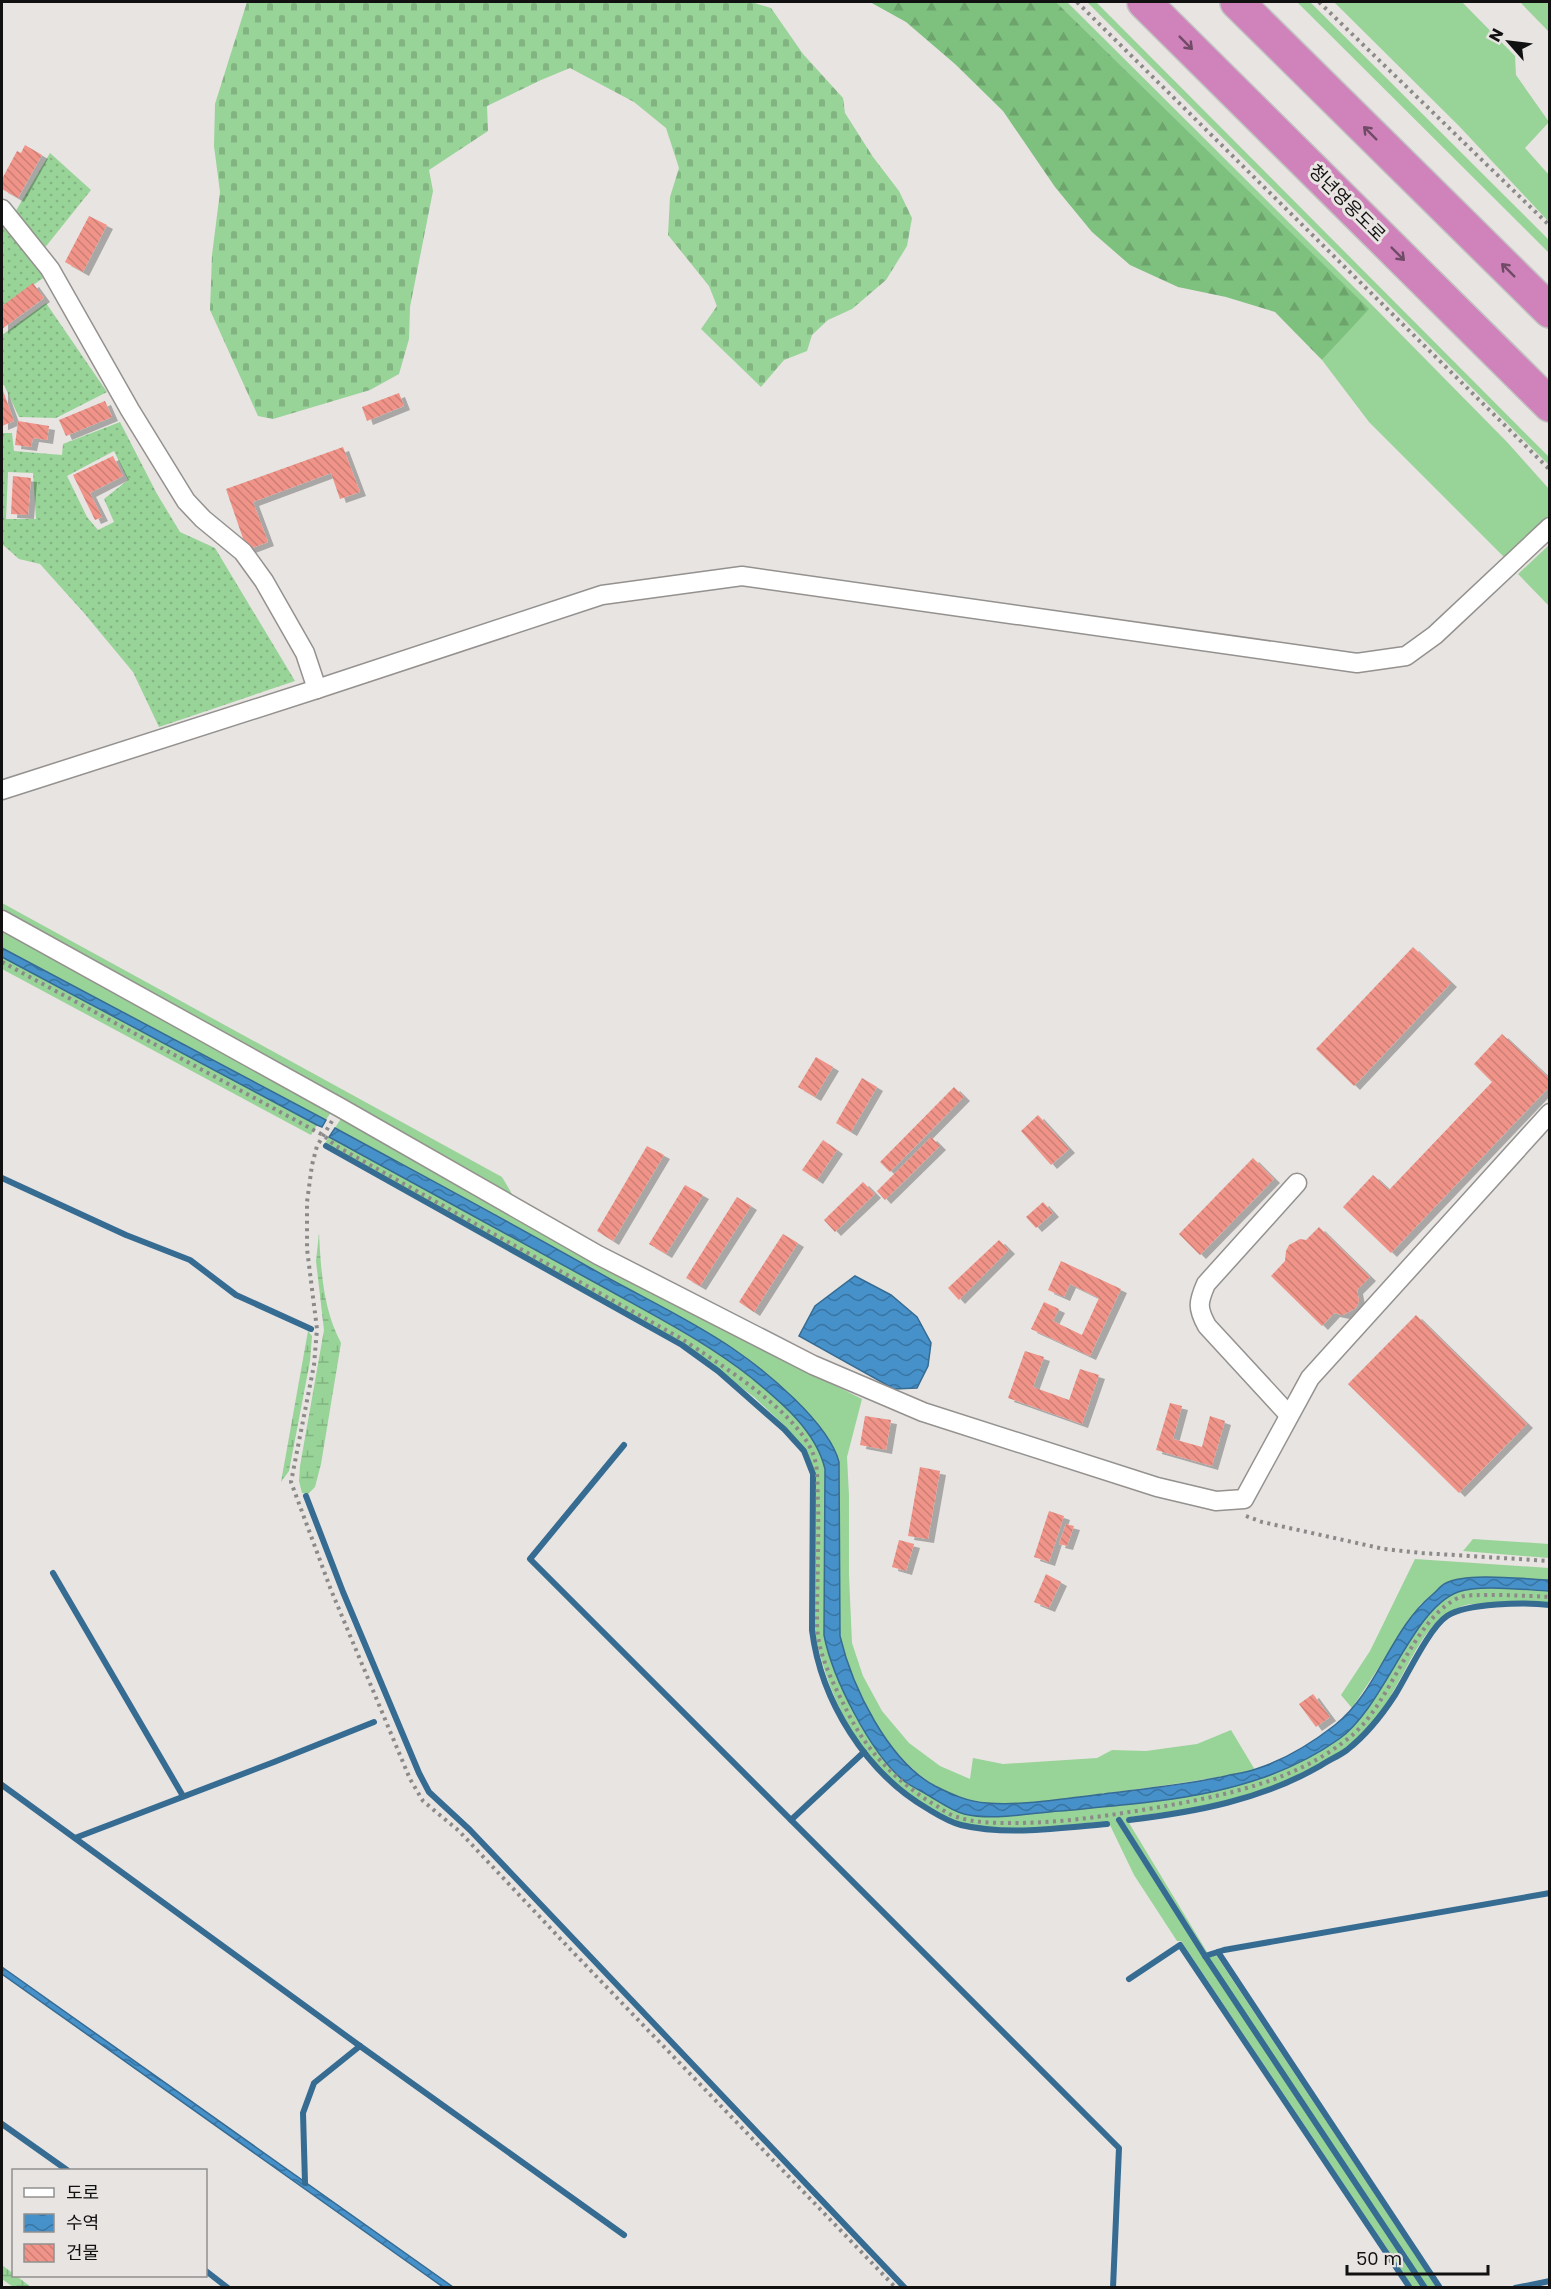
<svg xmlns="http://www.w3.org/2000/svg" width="1551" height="2289" viewBox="0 0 1551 2289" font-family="Poppins,'Noto Sans KR',sans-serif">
	<defs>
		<pattern id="forest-firs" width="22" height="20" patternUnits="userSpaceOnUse" patternTransform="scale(1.5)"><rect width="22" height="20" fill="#7ec07e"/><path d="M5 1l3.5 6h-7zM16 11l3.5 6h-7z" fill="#6ca46c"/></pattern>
		<pattern id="wetland-marsh" width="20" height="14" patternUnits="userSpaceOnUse" patternTransform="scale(1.5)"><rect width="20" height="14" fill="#98d397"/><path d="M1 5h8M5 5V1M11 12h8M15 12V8" fill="none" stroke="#82b481"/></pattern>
		<pattern id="cemetery-stones" width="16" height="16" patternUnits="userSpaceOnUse" patternTransform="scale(1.5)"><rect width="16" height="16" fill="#98d397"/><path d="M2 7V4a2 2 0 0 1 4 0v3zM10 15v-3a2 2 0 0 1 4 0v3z" fill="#82b481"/></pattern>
		<pattern id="garden-dots" width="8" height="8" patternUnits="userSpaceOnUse" patternTransform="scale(1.5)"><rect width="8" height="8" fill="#98d397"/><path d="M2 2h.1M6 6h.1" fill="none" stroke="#82b481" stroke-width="1.8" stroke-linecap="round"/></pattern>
		<pattern id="water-waves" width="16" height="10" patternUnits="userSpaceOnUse" patternTransform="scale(1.5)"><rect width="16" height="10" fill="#4691ca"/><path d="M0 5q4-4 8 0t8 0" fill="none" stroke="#3975a3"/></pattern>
		<pattern id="building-back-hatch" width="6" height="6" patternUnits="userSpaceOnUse" patternTransform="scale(1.5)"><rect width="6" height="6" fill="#f09388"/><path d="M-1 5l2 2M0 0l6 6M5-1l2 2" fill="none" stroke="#cd7e74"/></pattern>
		<filter id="shadow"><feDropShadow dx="6" dy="4" stdDeviation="0" flood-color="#0004"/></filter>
	</defs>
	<rect width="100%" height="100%" fill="#e7e4e2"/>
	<g fill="#98d397">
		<polygon points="1056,2 1067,2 1372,305 1507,442 1549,489 1549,516 1505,558 1369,422 1322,360 1368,309"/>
		<polygon points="1087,2 1096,2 1549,457 1549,465"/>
		<polygon points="1297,2 1310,2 1549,240 1549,253"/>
		<polygon points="1334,2 1462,2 1515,56 1516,75 1549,122 1525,148 1549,175 1549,222 1459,126"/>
		<polygon points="1520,2 1549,2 1549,32"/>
		<polygon points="1549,545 1549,606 1518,574"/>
		<polygon points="2,903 502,1177 515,1199 2,913"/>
		<polygon points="2,931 331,1112 326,1120 2,948"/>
		<polygon points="2,957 317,1125 311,1135 2,969"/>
		<path d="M342,1117L729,1332L862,1399L847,1457L849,1496V1576L852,1643L863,1676L882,1711L909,1743L940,1766L970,1779L973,1758L1003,1764L1097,1758L1112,1750L1146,1751L1197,1744L1231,1730L1255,1770C1201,1781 1148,1788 1093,1795C1058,1799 1004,1810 970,1801C899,1782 856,1703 840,1637L839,1462L824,1433L785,1390L731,1347L698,1327L507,1221L335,1128Z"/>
		<path d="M329,1137C419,1187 511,1235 601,1286C651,1314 703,1341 749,1376C780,1400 816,1431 825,1469L824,1635C832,1677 870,1754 904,1781C912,1787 923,1792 931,1797C941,1803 952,1811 964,1813C994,1821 1029,1813 1060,1811C1155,1802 1258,1797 1339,1739C1385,1706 1412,1609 1458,1592C1479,1584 1526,1590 1549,1591V1602L1471,1604C1427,1611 1411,1664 1390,1697C1378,1716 1363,1735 1345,1748C1301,1781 1243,1800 1189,1809C1168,1812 1146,1814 1126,1818L1210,1957L1216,1955L1436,2287H1413L1181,1941H1177L1134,1875L1108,1821C1064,1825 1005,1835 961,1823C944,1819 927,1808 913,1797C902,1789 891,1781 881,1771C847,1734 824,1681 815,1632L814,1474L806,1450L786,1427L754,1397L682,1343L325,1143Z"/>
		<polygon points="1473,1539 1549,1544 1549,1558 1463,1551"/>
		<polygon points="1415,1559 1549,1568 1549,1580 1472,1578 1444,1584 1420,1605 1352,1708 1341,1695 1370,1651"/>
	</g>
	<polygon fill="url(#forest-firs)" points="870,2 1056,2 1369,309 1322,360 1275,312 1226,297 1178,287 1130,265 1092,232 1055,187 1003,111 955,64 906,22"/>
	<g fill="url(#wetland-marsh)">
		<path d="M319,1233C321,1271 323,1309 341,1343L321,1464L315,1487L308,1494L302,1493L299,1481L300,1466L324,1330L316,1261Z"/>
		<polygon points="308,1331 312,1336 310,1361 289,1471 281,1482"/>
		<polygon points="2,2265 31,2287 13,2287 2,2279"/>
	</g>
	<polygon fill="url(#cemetery-stones)" points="247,2 751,2 771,8 803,54 843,98 845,113 873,157 899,191 912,218 907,246 886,280 852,309 828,320 812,335 807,351 784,360 761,387 701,329 717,306 709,286 668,235 670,197 679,168 666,128 634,102 570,68 541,80 487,106 488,131 429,170 433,191 410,307 409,339 399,374 370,390 273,419 258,416 210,310 212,255 220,192 214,146 215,104"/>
	<g fill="url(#garden-dots)" fill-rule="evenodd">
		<polygon points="50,153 91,190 43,250 14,214"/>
		<polygon points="2,216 46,276 2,307"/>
		<polygon points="46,303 107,392 56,418 19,417 4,385 2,385 2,335"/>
		<path d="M120,422L157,494L180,532L215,548L295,681L159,727L133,672L84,613L40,564L19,559L2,544V433H12L14,451L62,455L63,444ZM114,451L128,480L104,499L114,522L98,530L87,517L67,476ZM8,472L33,473L36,519H6Z"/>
	</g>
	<g fill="url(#water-waves)" stroke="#366b92" stroke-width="1.5">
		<polygon points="2,948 326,1120 322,1127 317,1125 2,957"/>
		<path d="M335,1128C427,1178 519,1227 610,1279C650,1301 694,1322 732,1348C766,1371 829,1423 839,1462L840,1636C852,1687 888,1761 935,1786C951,1794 968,1802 987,1803C1025,1806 1066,1798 1104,1794C1143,1789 1182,1785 1221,1777C1232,1774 1245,1773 1256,1769C1284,1760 1312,1743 1335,1725C1378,1691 1390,1630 1432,1595C1437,1591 1441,1585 1446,1583C1467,1572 1524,1579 1549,1580V1591C1526,1590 1479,1584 1458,1592C1412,1609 1385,1706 1339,1739C1258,1797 1155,1802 1060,1811C1029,1813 994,1821 964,1814C952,1811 941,1803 931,1797C923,1792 912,1787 904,1781C870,1753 832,1677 824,1635L825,1469C816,1431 782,1403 753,1379C708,1343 655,1316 605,1288C513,1237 421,1188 329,1137Z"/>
		<polygon points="855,1276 891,1295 917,1317 931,1343 928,1366 917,1388 894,1389 799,1336 815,1306"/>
		<polygon points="2,1967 453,2287 443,2287 2,1974"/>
	</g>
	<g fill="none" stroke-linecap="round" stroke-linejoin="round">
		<g stroke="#366b92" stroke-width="6">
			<path d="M326,1146L682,1345L718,1371L784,1429L804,1451L813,1474L812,1630C821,1701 866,1773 928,1809C938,1815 949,1822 961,1825C1006,1836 1062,1828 1107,1824"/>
			<polyline points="2,1178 126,1235 190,1260 236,1295 311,1329"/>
			<polyline points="624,1445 530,1559 1119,2148 1113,2288"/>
			<polyline points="306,1496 343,1592 419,1773 429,1792 470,1830 905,2288"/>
			<polyline points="53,1573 183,1796"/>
			<polyline points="2,1785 360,2046 624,2235"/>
			<polyline points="791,1820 864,1752"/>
			<polyline points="1119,1820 1205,1956 1425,2288"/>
			<path d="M1129,1820C1195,1812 1261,1800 1320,1766C1329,1760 1339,1756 1347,1750C1366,1735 1382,1715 1395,1695C1407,1676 1429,1628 1447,1616C1466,1603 1526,1602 1550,1605"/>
			<polyline points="75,1838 274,1762 374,1722"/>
			<polyline points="1218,1952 1440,2288"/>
			<polyline points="1205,1956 1224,1950 1550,1893"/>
			<polyline points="1129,1979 1180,1945 1410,2288"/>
			<polyline points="2,2124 67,2170"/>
			<polyline points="305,2183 303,2113 314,2083 360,2046"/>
			<polyline points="206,2271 228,2288"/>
			<polyline points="1515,2288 1550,2281"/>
		</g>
	</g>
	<g fill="url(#building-back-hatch)" filter="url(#shadow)">
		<polygon points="25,145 42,155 18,198 2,189 2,179 17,151 21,153"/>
		<polygon points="89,216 107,225 83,272 65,262"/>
		<polygon points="33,283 44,298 2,329 2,306"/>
		<polygon points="2,388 14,421 2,426"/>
		<polygon points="399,393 404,406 367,421 362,407"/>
		<polygon points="105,401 112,417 66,436 59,420"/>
		<polygon points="18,421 49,426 47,440 33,438 31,447 15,445"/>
		<polygon points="343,447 360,492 340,499 331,473 253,502 268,542 247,550 226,489"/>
		<polygon points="113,456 123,476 90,493 102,517 95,520 73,475"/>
		<polygon points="13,476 31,478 28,515 11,514"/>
		<polygon points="1413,947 1451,983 1354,1086 1316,1049"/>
		<polygon points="1502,1034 1550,1079 1550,1086 1391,1253 1343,1207 1373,1175 1389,1190 1492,1082 1474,1064"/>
		<polygon points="816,1057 833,1067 815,1097 798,1087"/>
		<polygon points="862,1078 877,1087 851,1132 836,1123"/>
		<polygon points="954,1087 964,1097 890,1172 880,1162"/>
		<polygon points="1038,1115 1069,1149 1051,1165 1021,1131"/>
		<polygon points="931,1137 940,1146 885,1200 877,1191"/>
		<polygon points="823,1140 837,1150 817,1180 802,1170"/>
		<polygon points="647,1146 664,1155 613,1241 597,1231"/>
		<polygon points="1253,1158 1274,1179 1200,1255 1179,1234"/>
		<polygon points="863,1182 875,1194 835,1232 824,1220"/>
		<polygon points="685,1185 703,1195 666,1254 649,1244"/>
		<polygon points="737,1197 751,1206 700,1286 686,1278"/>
		<polygon points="1043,1202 1053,1213 1036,1228 1026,1217"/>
		<polygon points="1319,1227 1370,1277 1357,1290 1359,1301 1356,1308 1343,1315 1334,1313 1322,1326 1271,1276 1285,1261 1286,1251 1289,1245 1300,1239 1306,1240"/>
		<polygon points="783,1234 798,1243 754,1312 739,1302"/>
		<polygon points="999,1240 1009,1250 959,1300 948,1288"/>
		<polygon points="1061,1261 1121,1289 1090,1356 1031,1329 1044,1302 1059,1309 1053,1321 1082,1335 1099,1298 1070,1284 1064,1297 1048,1290"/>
		<polygon points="1416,1315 1527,1424 1459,1493 1348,1384"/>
		<polygon points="1025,1351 1044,1357 1033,1387 1069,1400 1080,1369 1099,1375 1082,1424 1008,1398"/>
		<polygon points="1170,1403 1182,1406 1173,1439 1202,1447 1210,1416 1225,1421 1212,1466 1156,1450"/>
		<polygon points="865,1416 891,1420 886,1450 860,1445"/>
		<polygon points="920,1467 940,1471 928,1539 908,1536"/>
		<polygon points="1049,1511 1064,1516 1049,1562 1034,1557"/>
		<polygon points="1066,1524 1074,1526 1067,1546 1059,1544"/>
		<polygon points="899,1540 914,1544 906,1571 892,1567"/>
		<polygon points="1046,1574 1061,1582 1049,1608 1034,1602"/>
		<polygon points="1313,1694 1330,1717 1316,1727 1299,1704"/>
	</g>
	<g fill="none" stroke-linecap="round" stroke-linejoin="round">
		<defs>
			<g id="minor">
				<polyline points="2,209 50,269 130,410 186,501 203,519 243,552 264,581 305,653 317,689"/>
				<polyline points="2,790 317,689 602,595 742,576 1357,663 1406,656 1435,635 1550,527"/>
				<polyline points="2,920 341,1108 598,1255 813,1365 923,1412 1157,1487 1216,1501 1244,1499 1310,1378 1550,1113"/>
				<path d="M1289,1415L1207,1326C1197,1308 1198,1302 1206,1284L1297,1183"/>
			</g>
			<g id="motorway">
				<polyline points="1144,2 1550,405"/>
				<polyline points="1237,2 1550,311"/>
			</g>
		</defs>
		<use href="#minor" stroke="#94918f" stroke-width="21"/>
		<use href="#motorway" stroke="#c1c1c1" stroke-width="36"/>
		<g stroke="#8c8a89" stroke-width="4" stroke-dasharray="3 4.5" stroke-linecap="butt">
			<polyline points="1077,2 1550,470"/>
			<polyline points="1319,2 1550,226"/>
			<path d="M2,962L323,1135L336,1146L682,1339C722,1366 792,1408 812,1451C819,1467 817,1485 818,1502C819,1542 817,1583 817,1624C818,1657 834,1684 848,1713C868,1753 897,1782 935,1805C942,1809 949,1815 957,1817C975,1823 995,1823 1014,1823C1064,1823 1112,1815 1160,1807C1227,1795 1296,1781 1350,1737C1392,1704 1411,1619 1460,1597C1472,1593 1533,1596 1550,1597"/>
			<polyline points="332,1121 317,1146 312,1165 307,1202 307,1249 317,1329 314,1365 291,1482 331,1590 410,1779 423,1801 459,1831 569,1948 896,2288"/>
			<polyline points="1246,1516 1262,1522 1384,1549 1422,1553 1550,1561"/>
		</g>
		<use href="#minor" stroke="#fff" stroke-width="18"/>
		<use href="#motorway" stroke="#d082bb" stroke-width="33"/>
	</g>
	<defs><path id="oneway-shaft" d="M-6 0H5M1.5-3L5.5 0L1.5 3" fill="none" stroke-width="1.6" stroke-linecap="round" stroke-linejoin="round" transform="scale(1.5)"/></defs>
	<g stroke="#714a66">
		<use href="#oneway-shaft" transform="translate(1186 43) rotate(45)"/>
		<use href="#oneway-shaft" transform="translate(1370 133) rotate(-135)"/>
		<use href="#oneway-shaft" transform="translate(1398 254) rotate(45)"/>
		<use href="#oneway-shaft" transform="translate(1508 270) rotate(-135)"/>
	</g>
	<g text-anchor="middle" stroke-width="6" stroke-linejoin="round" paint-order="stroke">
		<g font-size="18" fill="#121111" stroke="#e7e4e2">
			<text transform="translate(1347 203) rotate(45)" y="6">청년영웅도로</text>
		</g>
	</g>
	<rect width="1551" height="2289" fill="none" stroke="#121111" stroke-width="6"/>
	<rect x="12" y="2169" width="195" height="108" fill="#e7e4e2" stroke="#92908e" stroke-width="1.5"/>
	<rect x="24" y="2188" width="30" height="9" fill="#ffffff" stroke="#92908e" stroke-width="1.5"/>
	<text x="66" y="2199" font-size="18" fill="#121111">도로</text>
	<rect x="24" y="2214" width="30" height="18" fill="url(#water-waves)" stroke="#92908e" stroke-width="1.5"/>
	<text x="66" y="2229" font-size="18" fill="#121111">수역</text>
	<rect x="24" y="2244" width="30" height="18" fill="url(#building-back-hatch)" stroke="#92908e" stroke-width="1.5"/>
	<text x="66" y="2259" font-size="18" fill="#121111">건물</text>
	<g transform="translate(1509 42) rotate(298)" stroke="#e7e4e2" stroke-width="4.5" paint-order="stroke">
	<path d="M0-4.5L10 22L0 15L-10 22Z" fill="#121111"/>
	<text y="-9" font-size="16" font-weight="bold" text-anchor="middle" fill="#121111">N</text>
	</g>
	<path d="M1347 2265v9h141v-9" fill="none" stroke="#121111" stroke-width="3"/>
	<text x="1356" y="2265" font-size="18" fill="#121111" stroke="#e7e4e2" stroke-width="4.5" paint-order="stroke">50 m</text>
</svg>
